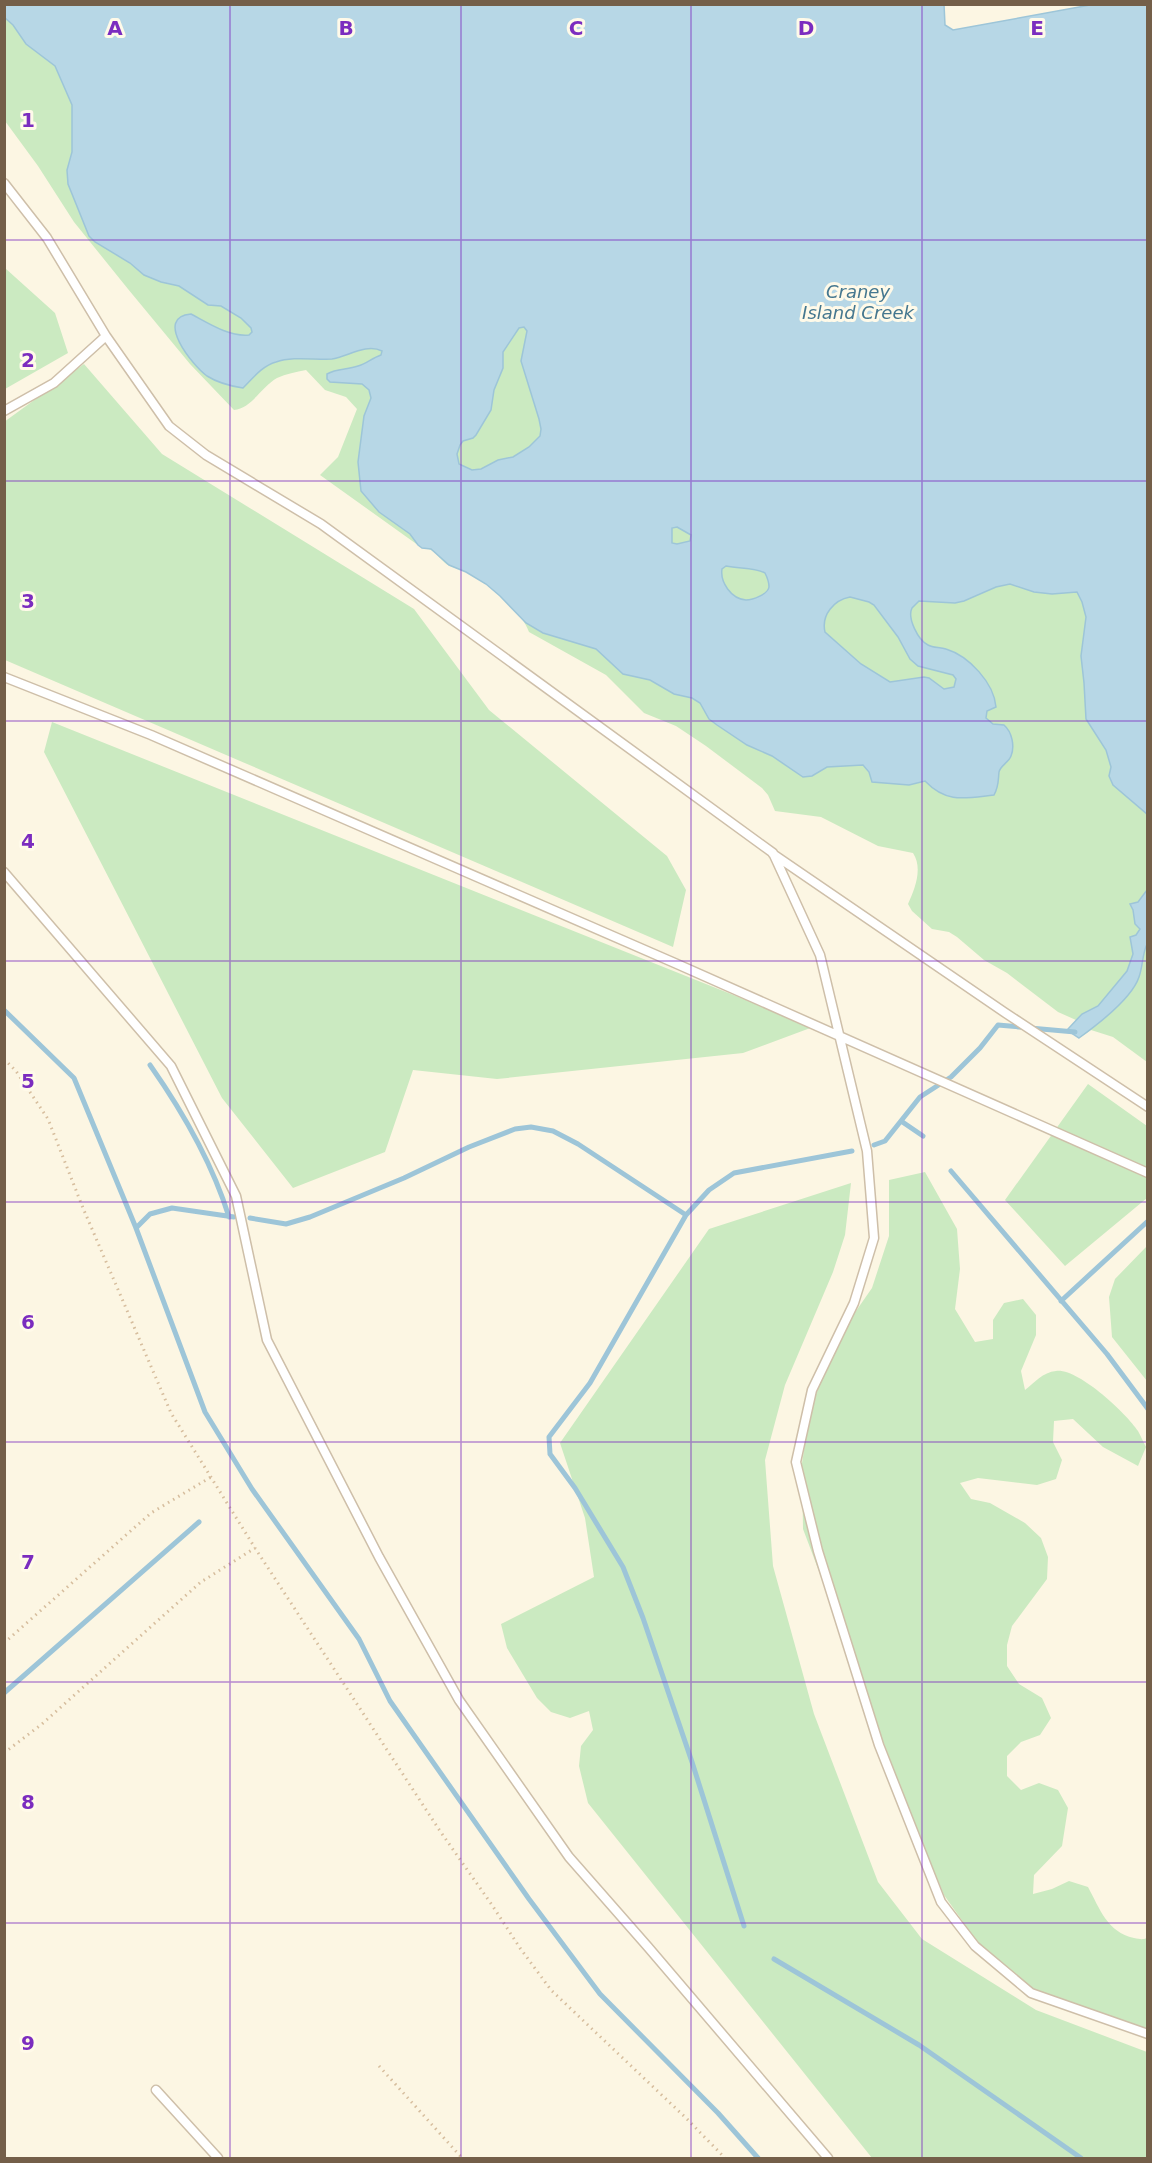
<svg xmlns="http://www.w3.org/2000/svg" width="1152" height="2163" font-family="'DejaVu Sans',sans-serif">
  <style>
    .green { fill: #cbeac1 }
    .water { fill: #b7d7e6; stroke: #9dc5d8; stroke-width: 1.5; fill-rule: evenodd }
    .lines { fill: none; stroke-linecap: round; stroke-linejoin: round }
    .stream { stroke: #9dc5d8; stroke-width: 5 }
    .service-casing { stroke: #cebfa9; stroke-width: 11 }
    .path { stroke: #d6bd9d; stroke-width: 3; stroke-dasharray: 1.5 4.5; stroke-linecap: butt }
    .service { stroke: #fff; stroke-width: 8 }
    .grid { fill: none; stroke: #7b2cbf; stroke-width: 1.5; stroke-opacity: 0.55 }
    .labels { text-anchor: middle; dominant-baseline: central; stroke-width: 6; stroke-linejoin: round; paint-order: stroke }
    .water-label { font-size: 18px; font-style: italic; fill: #45778f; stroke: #fffae9 }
    .grid-label { font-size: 20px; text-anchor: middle; font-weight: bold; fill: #7b2cbf; stroke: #fffae9; stroke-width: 6; stroke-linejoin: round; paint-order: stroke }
  </style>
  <rect width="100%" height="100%" fill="#fcf6e3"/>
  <path class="green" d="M599,4L1147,575V1062L1113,1037L1091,1030L1079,1038L1067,1030L1076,1020L1058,1012L1007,973L984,960L957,937L949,932L932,929L912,911L908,904C915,889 923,868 913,853L878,846L821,817L775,811L768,795L762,788L706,746L676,726L644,713L606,675L529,632C521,609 487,582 466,572C460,569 454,568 448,565C439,559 434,547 422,548L320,475L338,457L357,409L346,397L325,390L306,370C296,372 286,374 277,378C261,387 252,408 234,410L190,364L128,289L74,222L38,166L5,121V5Z
    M5,268L55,313L68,353L5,389Z
    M84,364L162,454L414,609L489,710L667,856L686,890L673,947L5,660L4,422Z
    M52,722L813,1027L743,1053L497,1079L413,1070L385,1152L293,1188L222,1098L44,752Z
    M1088,1084L1147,1126V1198L1065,1266L1005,1200Z
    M925,1172L957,1229L960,1269L955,1309L975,1342L993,1339V1320L1004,1303L1023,1299L1036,1315V1335L1021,1371L1025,1390C1034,1383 1043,1372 1056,1371C1078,1368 1126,1413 1138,1431C1141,1436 1143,1442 1146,1447L1138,1466L1103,1447L1073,1419L1054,1421L1053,1442L1062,1460L1056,1479L1037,1485L978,1478L960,1483L971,1499L990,1503L1025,1523L1041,1538L1048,1557L1047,1579L1012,1626L1007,1645V1666L1019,1684L1042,1698L1051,1718L1040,1735L1021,1742L1007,1756V1776L1021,1790L1039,1783L1058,1790L1068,1808L1062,1846L1034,1875L1033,1894L1052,1889L1069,1881L1088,1887C1100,1909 1107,1932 1134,1938C1140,1939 1142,1940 1147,1938V2030L1031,1989L985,1953L944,1895L917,1831L803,1529L802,1463L811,1407L840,1334L872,1288L889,1236V1180Z
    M851,1183L845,1235L833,1272L785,1385L765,1460L773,1566L814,1714L878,1882L922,1939L1036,2010L1147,2052V2158H872L588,1803L579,1766L581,1746L593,1730L589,1711L570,1718L551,1712L537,1698L507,1648L501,1624L594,1577L585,1518L560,1443L709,1229Z
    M1147,1246V1381L1112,1337L1109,1297L1115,1279Z"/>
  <path class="water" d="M944,4L945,25L953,30L1090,5H1147V814L1113,785L1109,776L1111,767L1106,750L1086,719L1084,683L1081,656L1086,617L1082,602L1077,592L1052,594L1034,592L1010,584L996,587L964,601L955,603L919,601C918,602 913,607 912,608C907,618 918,640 928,645C933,648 940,647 946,649C969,656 994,683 996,707L987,711L986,718L993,724L1004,725C1012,732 1015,746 1011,756C1009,762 1000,766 999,772C998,781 999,786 994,795C966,798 947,804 925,781L909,785L872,782L869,772L863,765L827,767L812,776L803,777L772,756L747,745L717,725L709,719L700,703L692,698L674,694L650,680L623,674L596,649L543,633L526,623L500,596L486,584L466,572L449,565L431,549L422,548L418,545L410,534L379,512L361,491L358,462L364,416L371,398L369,390L362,384L330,382L327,379V374C337,368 347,370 358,366C366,364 372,358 381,355L382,351C366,343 347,357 332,359C314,360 293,356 276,362C262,366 253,378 243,388C230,386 218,383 207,376C193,366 153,317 191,314C208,323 229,337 249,335L252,332L251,328L241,318L221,306L208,305L179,286L161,282L144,275L130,263L95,242L89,236L68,184L67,170L72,152V105L55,66L26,44L13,25L4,17L5,4ZM524,327L527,331L521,361L539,419L541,429L540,436L529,447L513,457L498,460L481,469L472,470L459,464L457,454L460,445L463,441L473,438L476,435L491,410L494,390L503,368V352L519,328ZM677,527L691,535L690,541L677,544L672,543V528ZM726,566C740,569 754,567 765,573C767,577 769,582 769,587C768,594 753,600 746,600C731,599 720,582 722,569ZM850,597L869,602L874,605L898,637L910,659L918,666L953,675L956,679L954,687L944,689L929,678L924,677L890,682L861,664L825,632C821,615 834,600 850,597Z
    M1147,890V944C1142,955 1143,966 1139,977C1132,998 1097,1025 1079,1038L1067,1030L1082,1014L1098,1006L1127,971L1133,954L1130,937L1136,935L1140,929L1135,924L1133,910L1130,904L1138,902Z"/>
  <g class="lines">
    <path class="stream" d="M4,1010L74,1078L136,1228L205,1412L252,1489L359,1639L390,1701L529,1899L600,1994L718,2113L758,2158
      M150,1065C183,1112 212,1162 229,1217
      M901,1121L923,1136
      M874,1145L885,1141L920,1097L951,1077L980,1048L998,1025L1075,1032
      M951,1171L1107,1354L1148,1409
      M250,1218L286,1224L310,1217L404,1178L469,1147L515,1129L531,1127L553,1131L578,1144L686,1215
      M136,1228L150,1214L172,1208L234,1217
      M1061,1301L1148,1221
      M4,1693L199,1522
      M744,1926L692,1762L643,1618L623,1567L575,1488L550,1454L549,1437L590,1383L686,1215L709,1190L734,1173L852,1151
      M774,1959L919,2045L1081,2158"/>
    <defs>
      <path id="service" d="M4,183L47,238L106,336L169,426L206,455L321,524L773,853L820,955L867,1151L874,1238L854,1303L812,1390L796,1462L818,1551L879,1745L941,1902L975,1946L1031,1993L1148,2034
        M4,411L54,383L106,336
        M4,677L151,735L677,964L1148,1173
        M773,854L1004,1012L1148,1107
        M4,872L171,1066L236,1196L267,1340L379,1557L459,1700L569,1857L648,1947L828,2158
        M156,2090L218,2158"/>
    </defs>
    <use href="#service" class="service-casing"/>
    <path class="path" d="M4,1059L16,1071L48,1119L83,1208L171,1413L255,1548L440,1831L492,1905L520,1948L551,1990L686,2118L725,2158
      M4,1643L151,1513L211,1477
      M4,1753L42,1724L201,1582L255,1548
      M379,2066L462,2158"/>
    <use href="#service" class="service"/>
  </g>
  <path class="grid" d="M230,4V2158M461,4V2158M691,4V2158M922,4V2158M4,240H1148M4,481H1148M4,721H1148M4,961H1148M4,1202H1148M4,1442H1148M4,1682H1148M4,1923H1148"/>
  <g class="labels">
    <g class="water-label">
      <text x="858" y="291">Craney<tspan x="858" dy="21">Island Creek</tspan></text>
    </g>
  </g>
  <g class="grid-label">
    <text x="115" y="35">A</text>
    <text x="346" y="35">B</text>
    <text x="576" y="35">C</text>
    <text x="806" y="35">D</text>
    <text x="1037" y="35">E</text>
    <text x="28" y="127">1</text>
    <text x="28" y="367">2</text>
    <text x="28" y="608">3</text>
    <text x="28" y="848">4</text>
    <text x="28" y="1088">5</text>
    <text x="28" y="1329">6</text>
    <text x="28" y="1569">7</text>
    <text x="28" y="1809">8</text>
    <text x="28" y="2050">9</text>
  </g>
  <rect width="1152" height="2163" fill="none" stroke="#745f49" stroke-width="12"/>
</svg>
